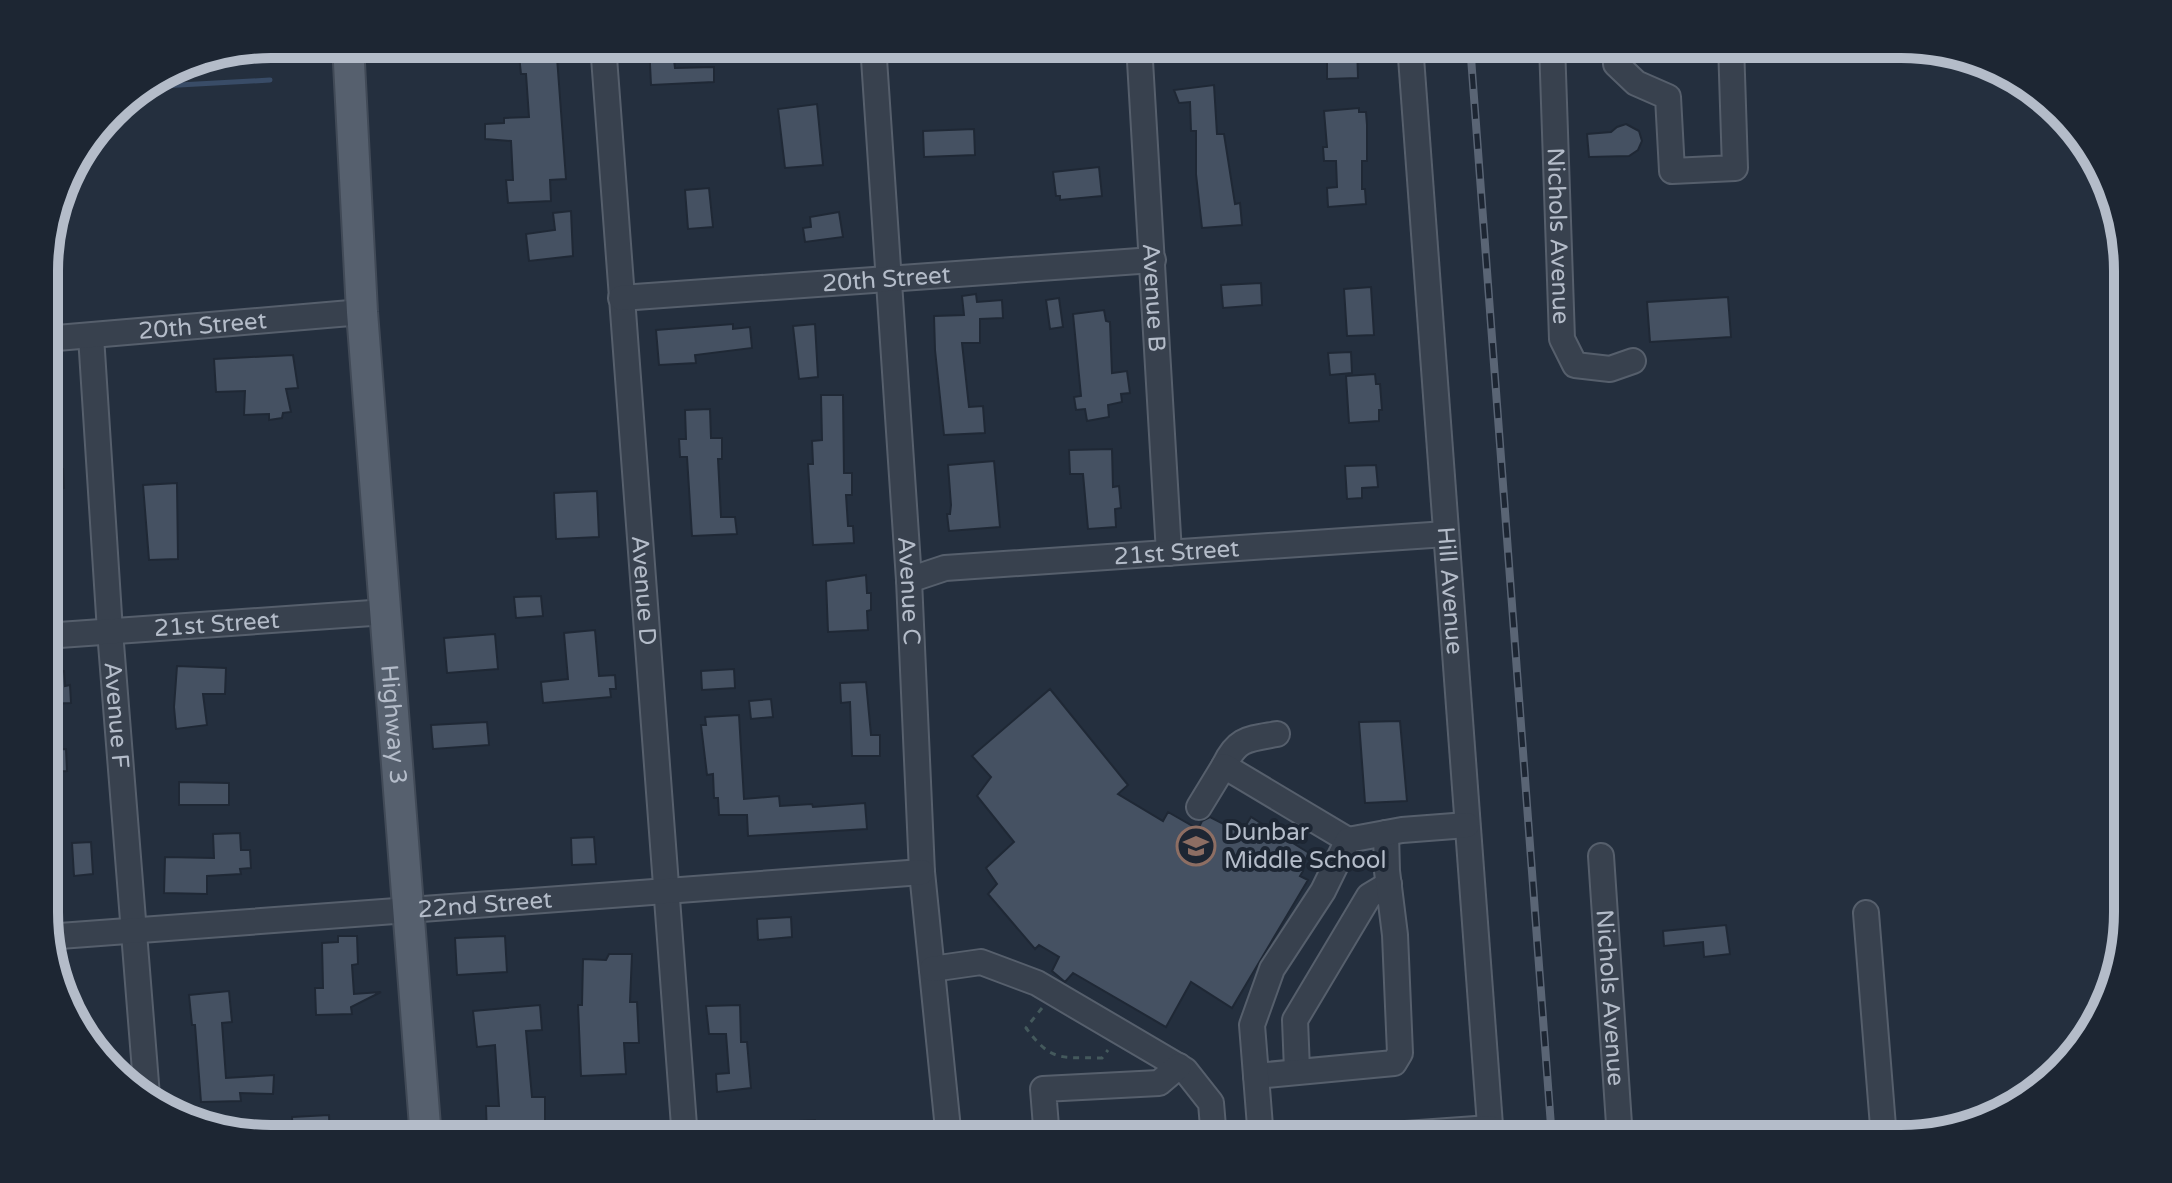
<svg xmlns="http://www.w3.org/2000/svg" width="2172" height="1183" font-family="'Varela Round',sans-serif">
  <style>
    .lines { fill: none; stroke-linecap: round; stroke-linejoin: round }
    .stream { stroke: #394c67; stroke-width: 5 }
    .building { fill: #455162; stroke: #1f2835; stroke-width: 2 }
    .minor-casing { stroke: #565f6c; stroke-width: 28 }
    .major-casing { stroke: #414a57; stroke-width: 34 }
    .path { stroke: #44595c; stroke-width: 3; stroke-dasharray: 6 6; stroke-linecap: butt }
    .minor { stroke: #38414e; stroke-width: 24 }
    .major { stroke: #56606e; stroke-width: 30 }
    .rail-casing { stroke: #5a6575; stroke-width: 8 }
    .rail { stroke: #1d2633; stroke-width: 5; stroke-dasharray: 15; stroke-linecap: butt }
    .labels { text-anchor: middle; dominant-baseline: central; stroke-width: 8; stroke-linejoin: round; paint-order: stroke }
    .street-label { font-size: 24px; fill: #b4bcc9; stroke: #1d2633 }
    .poi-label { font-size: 24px; fill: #b4bcc9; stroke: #1d2633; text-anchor: start }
    .rim { fill: none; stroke: #b4bcc9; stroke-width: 10 }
  </style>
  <rect width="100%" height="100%" fill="#242f3e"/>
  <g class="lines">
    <path class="stream" d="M143,87L270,80"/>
  </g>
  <path class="building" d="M556,44L566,179L550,180L551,201L508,203L506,180H513L511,141L485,139V124L504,123V118L529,117L526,74H521L518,46Z
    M649,44H672L675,68L714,67V82L651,85Z
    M1181,44H1221L1223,57L1183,61Z
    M1334,44H1357L1358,78L1327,79V59H1335Z
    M1214,85L1217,134H1224L1235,204L1240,203L1242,225L1202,228L1196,174V131H1191L1190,102L1179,103L1174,90Z
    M817,104L823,165L785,168L778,109Z
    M1359,108V112H1366L1367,125V161H1362V189H1365L1366,204L1328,207L1327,188L1337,187L1336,161H1324L1323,147H1327L1324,111Z
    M1626,124L1639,131L1642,141L1638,150L1629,156L1589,157L1587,134L1611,132L1617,127Z
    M974,129L975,155L924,157L923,131Z
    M1099,167L1102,196L1060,200V196H1056L1053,172Z
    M709,188L713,227L688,229L685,190Z
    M571,211L573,256L529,261L526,234L555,230L553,213Z
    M839,212L843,237L805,242L803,228L811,227L810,217Z
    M1261,283L1262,305L1223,308L1221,285Z
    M1371,287L1374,335L1347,336L1344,289Z
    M976,294L977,302L1002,300L1003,318L980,319V343H962L969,407L983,406L985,433L944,435L935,350L934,316L964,315L962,296Z
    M1728,297L1731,337L1650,342L1647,302Z
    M1059,298L1063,327L1050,329L1046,300Z
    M1104,310L1106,321L1110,322L1112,373L1127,371L1130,393L1121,394L1122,402L1108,405L1109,417L1087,421L1085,409L1076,410L1074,397L1081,396L1073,314Z
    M733,324V329L750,327L752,348L695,355L696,363L659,365L656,330Z
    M815,324L818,377L799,379L793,326Z
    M1351,352L1352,373L1330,375L1328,353Z
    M293,355L298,388L286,389L291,412L283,413L282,418L269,420V414L244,415L245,391L216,392L214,359Z
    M1375,374L1376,384H1380L1382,410H1379V421L1349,423L1346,376Z
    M821,395H843L844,473H852V495H846L848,526H853L854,543L813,545L808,464H813L812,441L822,440Z
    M710,409L711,438H722V459H718L721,517H735L737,534L692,536L687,457H680L679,439H686L685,410Z
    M1112,449L1113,487L1119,486L1121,508L1115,509L1116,527L1088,529L1083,474H1070L1069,450Z
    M994,461L1000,527L949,531L947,514H950L951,505L948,465Z
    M1376,465L1378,487L1362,488V498L1347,499L1345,466Z
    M63,469L64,488L45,489V470Z
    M177,483L178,559L149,560L143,485Z
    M597,491L599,537L556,539L554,493Z
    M866,575L867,593H871V610L867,611L868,630L828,632L826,581Z
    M541,596L543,616L516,618L514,597Z
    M595,630L599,676L615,675L616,689H610L611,697L543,703L541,682L568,679L564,633Z
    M495,634L498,669L447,673L444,638Z
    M177,666L226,668L225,694H203L207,725L176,729L174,707Z
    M734,669L735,688L702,690L701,671Z
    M64,671L65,686L70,685L71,703L46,704L45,672Z
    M866,682L871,735H880V756H852L850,702L841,703L840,683Z
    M1050,689L1128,785L1118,794L1163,821L1168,812L1198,829L1202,821L1210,817L1241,833L1251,817L1309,853L1300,869L1303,871L1300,876L1308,880L1232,1008L1191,982L1166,1027L1073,973L1065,982L1052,971L1059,957L1039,945L1035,949L988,894L997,884L986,868L1014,842L977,796L991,777L972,756Z
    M771,699L773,717L751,719L749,701Z
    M739,715L744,799L779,796L780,806L812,804L813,807L865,803L867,829L748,836L747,815H719L718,798H714L713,774L707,775L701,725H706L705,717Z
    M1400,721L1407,801L1365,803L1359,722Z
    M487,722L489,745L433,749L431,725Z
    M66,749L67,771L46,772V750Z
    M179,782L229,783V805H179Z
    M240,833L241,850H250L251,868L240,869L241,874L207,876V894L164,893L165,857L214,858L213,834Z
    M594,837L596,864L572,865L571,838Z
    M91,842L93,874L74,876L72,843Z
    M791,917L792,937L758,940L757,919Z
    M1726,925L1730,954L1704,957L1703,942L1664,946L1663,931Z
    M338,936H357L358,964L352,965L354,994L381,992L351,1007L352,1014L316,1015L315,988H323L322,943L338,942Z
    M505,936L507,972L457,975L455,938Z
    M609,954H632L630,1002H637L639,1043H624L626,1074L581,1076L578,1005H582L583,959L606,960Z
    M229,991L232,1022L222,1023L226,1078L274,1075L273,1094L240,1093L241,1101L201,1102L195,1025H192L189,995Z
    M540,1005L542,1030L526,1031L532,1097H545V1124H509L510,1137H487L486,1106H499L495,1045L477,1047L473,1011Z
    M740,1005L741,1042H747L751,1088L717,1092L716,1074L729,1073L726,1034H709L706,1006Z
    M329,1115L330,1139H293L292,1117Z
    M815,1120L817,1139H765V1123Z
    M580,1123V1125L636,1124L637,1139H562L561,1124Z"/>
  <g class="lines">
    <defs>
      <g id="minor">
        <path id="s1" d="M603,44L685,1139"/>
        <path id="s2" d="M873,44L909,580L922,872L949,1139"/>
        <path id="s3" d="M1139,44L1169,553"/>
        <path id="s4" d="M1410,44L1491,1139"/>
        <path id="s5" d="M1552,44L1562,339L1575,365L1610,369L1633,361"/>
        <path d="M1615,44L1616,64L1636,83L1668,97L1672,171L1735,168L1731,44"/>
        <path id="s6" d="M621,298L1153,260"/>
        <path id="s7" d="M91,336L110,631L147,1096"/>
        <path id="s8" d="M45,339L362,312"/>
        <path id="s9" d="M909,580L945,568L1446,534"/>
        <path id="s10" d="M45,636L386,612"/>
        <path d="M1224,766C1237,738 1248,739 1277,734"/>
        <path d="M1199,807L1224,766L1348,840"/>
        <path id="s11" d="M1601,856L1620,1139"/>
        <path d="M1866,913L1884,1139"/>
        <path id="s12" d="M46,937L922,872"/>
        <path d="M932,969L981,962L1037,983L1185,1070L1211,1103L1214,1139"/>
        <path d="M1297,1070L1295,1020L1369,896L1389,884"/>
        <path d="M1256,1076L1394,1063L1400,1053L1395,935L1387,871L1386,833"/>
        <path d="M1047,1139L1043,1089L1159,1083L1179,1066"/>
        <path d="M1261,1139L1252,1025L1272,969L1323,891L1348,840L1402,830L1467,825"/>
        <path d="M1335,1139L1490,1128"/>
      </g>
      <g id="major">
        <path id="s13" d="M348,44L362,312L426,1139"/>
      </g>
    </defs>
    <use href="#minor" class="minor-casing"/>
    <use href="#major" class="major-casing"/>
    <path class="path" d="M49,238L61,296L58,317
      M1042,1008L1026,1028C1052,1063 1062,1057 1102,1058L1108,1050"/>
    <use href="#minor" class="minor"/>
    <use href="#major" class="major"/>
    <defs>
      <path id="rail" d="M1470,44L1552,1139"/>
    </defs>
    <use href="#rail" class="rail-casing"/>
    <use href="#rail" class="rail"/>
  </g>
  <defs>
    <symbol id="school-ring" viewBox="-11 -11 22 22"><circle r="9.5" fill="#1d2633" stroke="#8d6e63" stroke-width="1.5"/><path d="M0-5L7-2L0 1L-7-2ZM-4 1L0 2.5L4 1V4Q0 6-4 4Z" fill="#8d6e63"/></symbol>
  </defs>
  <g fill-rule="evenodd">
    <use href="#school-ring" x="1174" y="824" width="44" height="44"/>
  </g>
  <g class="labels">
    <g class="street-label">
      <text stroke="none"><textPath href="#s5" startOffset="192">Nichols Avenue</textPath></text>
      <text stroke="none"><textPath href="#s6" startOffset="266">20th Street</textPath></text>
      <text stroke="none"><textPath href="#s3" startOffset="254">Avenue B</textPath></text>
      <text stroke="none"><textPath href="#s8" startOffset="158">20th Street</textPath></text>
      <text stroke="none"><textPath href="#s9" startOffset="270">21st Street</textPath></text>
      <text stroke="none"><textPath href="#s1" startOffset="548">Avenue D</textPath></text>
      <text stroke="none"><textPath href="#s4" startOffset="548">Hill Avenue</textPath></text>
      <text stroke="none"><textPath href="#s2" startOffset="548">Avenue C</textPath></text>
      <text stroke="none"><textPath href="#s10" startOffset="172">21st Street</textPath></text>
      <text stroke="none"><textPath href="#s7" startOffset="380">Avenue F</textPath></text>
      <text stroke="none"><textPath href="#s13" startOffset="682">Highway 3</textPath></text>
      <text stroke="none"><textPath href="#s12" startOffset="440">22nd Street</textPath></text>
      <text stroke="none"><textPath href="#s11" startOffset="142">Nichols Avenue</textPath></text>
    </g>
    <g class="poi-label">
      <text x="1224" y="832">Dunbar<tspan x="1224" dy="28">Middle School</tspan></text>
    </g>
  </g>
  <path d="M0 0H2172V1183H0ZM271 58H1901A213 213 0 0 1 2114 271V912A213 213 0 0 1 1901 1125H271A213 213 0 0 1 58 912V271A213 213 0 0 1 271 58Z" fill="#1d2633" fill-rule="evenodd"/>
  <path class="rim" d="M271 58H1901A213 213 0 0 1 2114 271V912A213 213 0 0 1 1901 1125H271A213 213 0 0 1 58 912V271A213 213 0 0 1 271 58Z"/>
</svg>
